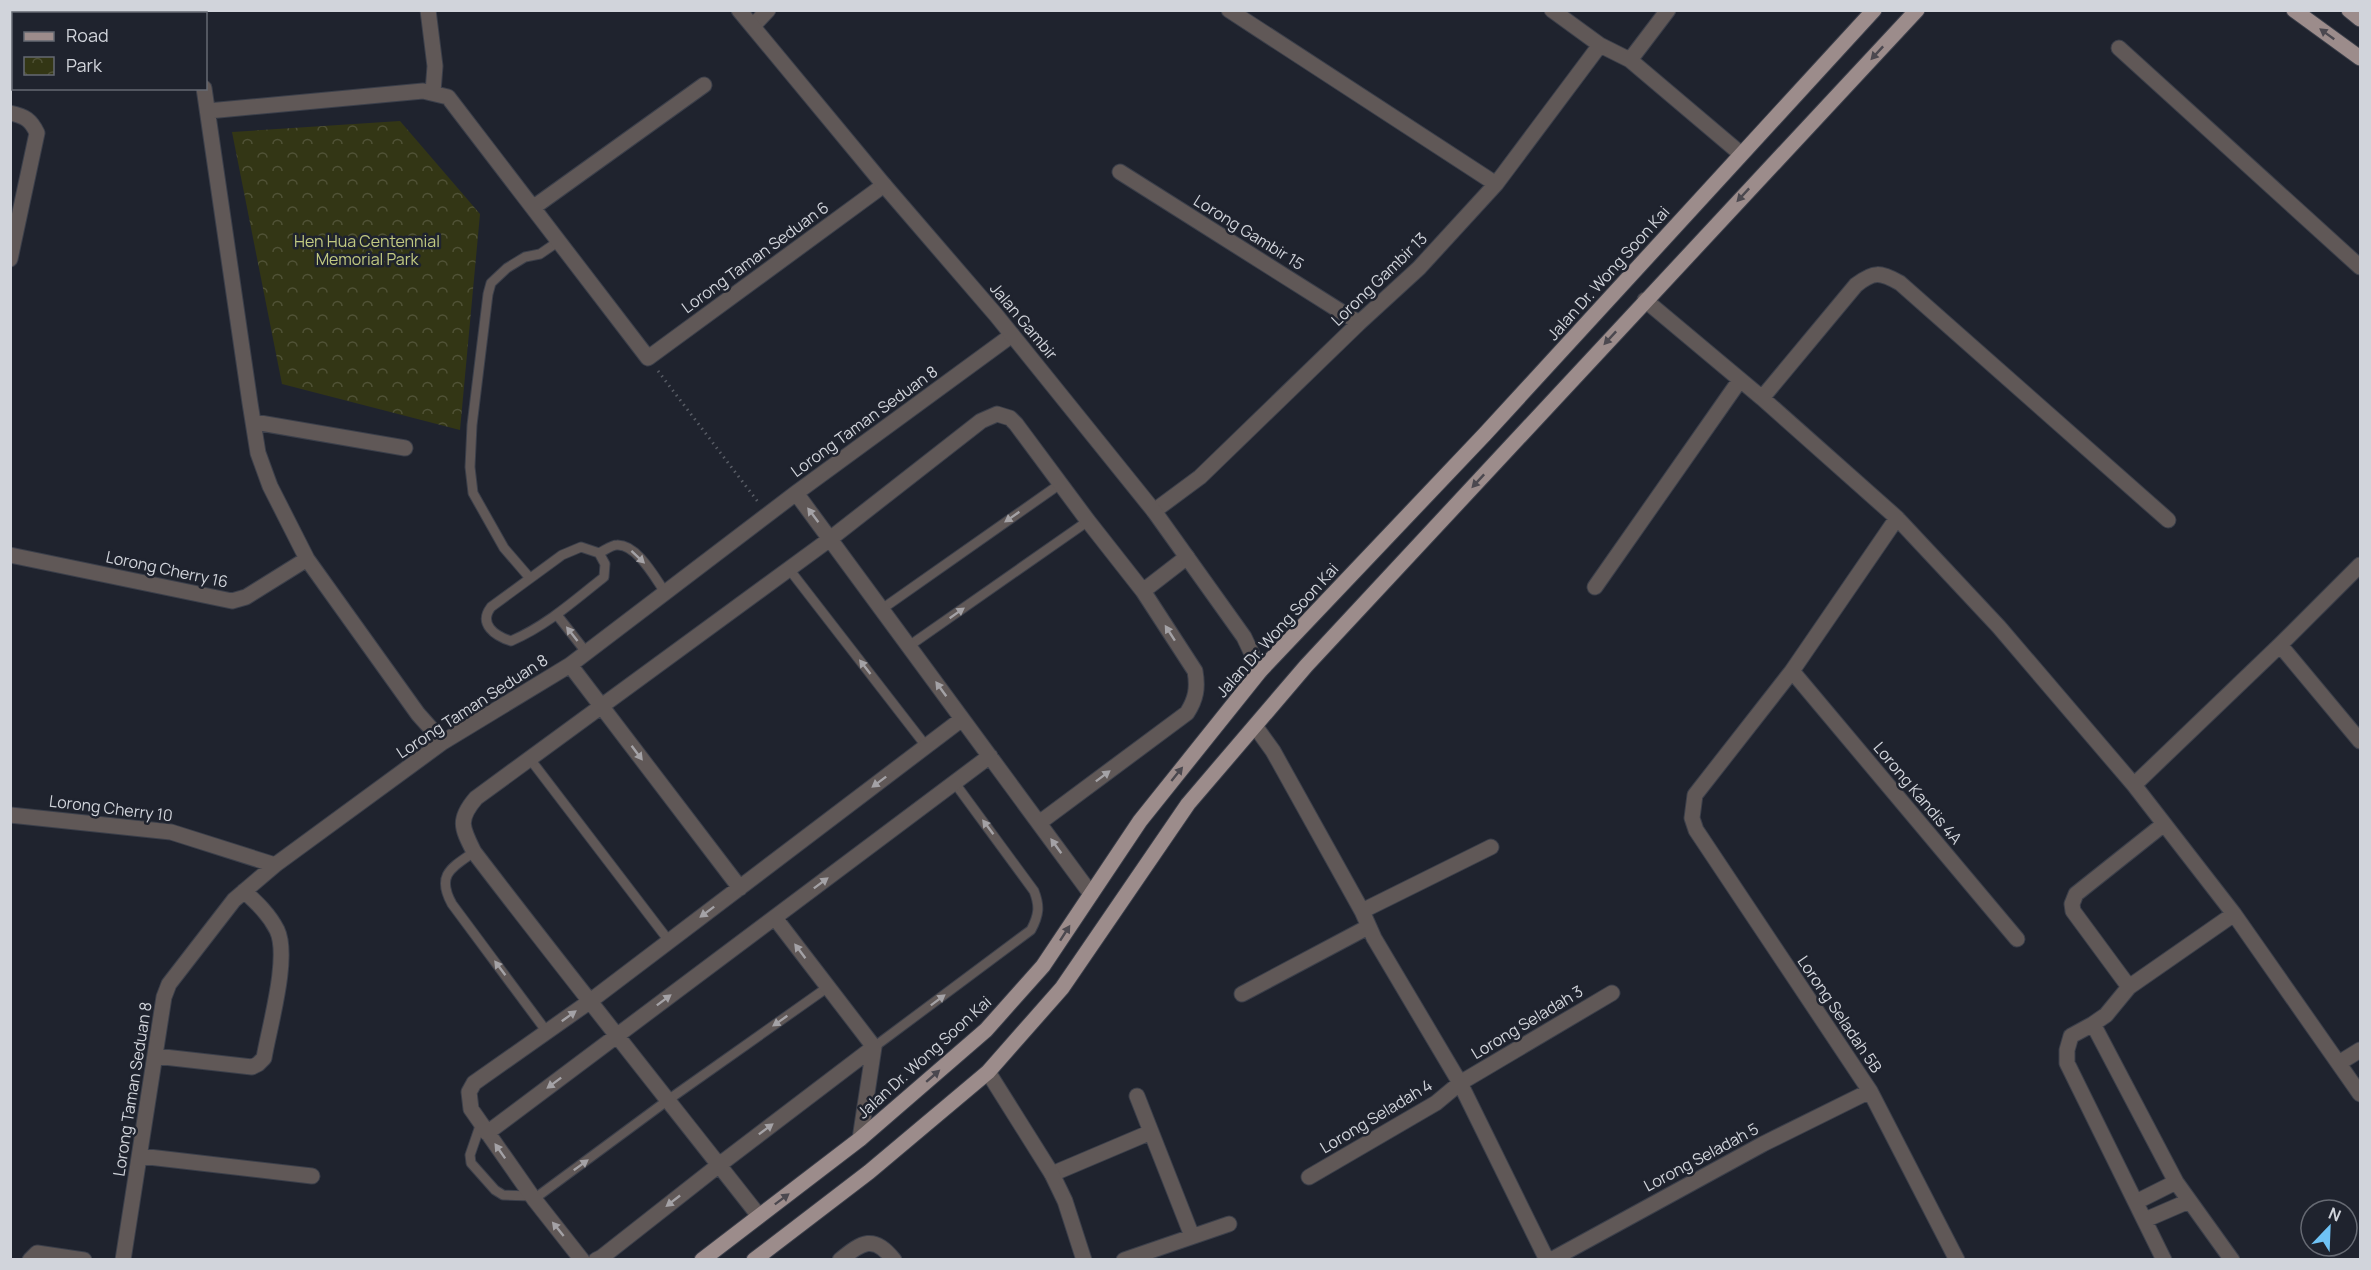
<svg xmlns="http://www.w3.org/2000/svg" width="2371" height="1270" font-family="Manrope,sans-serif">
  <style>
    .park { fill: url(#park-crowns) }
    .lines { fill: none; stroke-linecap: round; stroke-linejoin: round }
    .service-casing { stroke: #3b3f4a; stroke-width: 11 }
    .minor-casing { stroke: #3b3f4a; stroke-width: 17 }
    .tertiary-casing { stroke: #3b3f4a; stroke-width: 17 }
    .primary-casing { stroke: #3b3f4a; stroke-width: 17 }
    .path { stroke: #585c65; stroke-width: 3; stroke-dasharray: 1.5 4.5; stroke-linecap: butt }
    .service { stroke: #605857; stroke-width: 9 }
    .minor { stroke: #605857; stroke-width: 15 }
    .tertiary { stroke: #605857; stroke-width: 15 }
    .primary { stroke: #9c8c8b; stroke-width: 15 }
    .oneway { fill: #4b484f }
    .oneway2 { fill: #a4a2a6 }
    .labels { text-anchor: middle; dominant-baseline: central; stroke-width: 5; stroke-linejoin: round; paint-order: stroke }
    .street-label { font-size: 16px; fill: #d1d4db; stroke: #1f232e }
    .park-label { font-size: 16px; fill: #c1c981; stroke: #1f232e }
  </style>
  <defs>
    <pattern id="park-crowns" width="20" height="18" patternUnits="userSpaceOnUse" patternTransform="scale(1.5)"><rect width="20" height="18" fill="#333615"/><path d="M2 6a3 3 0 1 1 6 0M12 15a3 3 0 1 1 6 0" fill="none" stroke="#505236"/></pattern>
  </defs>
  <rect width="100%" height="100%" fill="#1f232e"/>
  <path class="park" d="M400,121L480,214L460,430L282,384L232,132Z"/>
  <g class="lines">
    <defs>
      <path id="service" d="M581,547L599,553L605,564L604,577C574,601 546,626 511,641C495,636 478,624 491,607L562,555Z
        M599,553C604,551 611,545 617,545C637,544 655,578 665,592
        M789,569L926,746
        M529,577L504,548L473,493L470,467L472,425L488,294L491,283L507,268L525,257L540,254L559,241
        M882,609L1060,484
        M557,615L586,652
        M909,646L1088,521
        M530,759L669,941
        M474,852C451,868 436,875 452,904L547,1032
        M874,1047L1031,930C1039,915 1040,906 1034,891L954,782
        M481,1123L470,1155L471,1163L495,1190L503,1195L531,1196
        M534,1199L668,1100L828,987"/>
      <path id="minor" d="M191,10V14
        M428,10L435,66L433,92
        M1229,10L1496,184
        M1552,10L1600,45L1630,60L1741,154
        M753,26L768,10
        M2119,48L2360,267
        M1630,60L1668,10
        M204,88L250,403L258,453L270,486L307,559L418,714L443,742
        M208,111L423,91L448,97L648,358L884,185
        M10,113C25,116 31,120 37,133L10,259
        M1120,172L1359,323
        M534,207L704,85
        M1645,300L1762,398L1897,518L1999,627L2134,785L2234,914L2360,1094
        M1762,398L1856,285C1874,271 1880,272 1900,283L2168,520
        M254,422L405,448
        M796,493L1091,894
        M1154,511L1200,477L1359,323L1419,268L1496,184L1600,45
        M1897,518L1792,671L1695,795L1692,818L1696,830L1870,1091L1957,1260
        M10,555L232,601L246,597L307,559
        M1595,587L1740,380
        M1143,591L1187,557
        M2280,645L2360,741
        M570,665L740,888
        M1792,671L2017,939
        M1255,726L1273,751L1362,911L1374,938L1460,1083L1547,1260
        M2134,785L2280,645L2360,565
        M10,815L171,832L275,865
        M1362,911L1491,847
        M775,918L874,1047L860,1139
        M2129,987L2073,911L2072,904L2076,894L2164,824
        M1242,994L1368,927
        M2093,1024L2176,1182L2232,1260
        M155,1056L252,1067L258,1064L264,1058C269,1028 290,957 277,930C269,914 257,903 244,891
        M2339,1063L2360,1050
        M1137,1096L1192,1236
        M487,1133L990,756
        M140,1156L312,1176
        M1052,1174L1151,1132
        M1309,1177L1436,1103L1460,1083L1612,993
        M2136,1202L2176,1182
        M759,1216C664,1095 568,975 474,852C462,828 457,820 476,798L830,539L981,421L997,414L1010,418L1016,424L1088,521L1143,591L1195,671C1198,688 1196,699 1187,713L1039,823
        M2145,1220L2189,1201
        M30,1260L37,1253L84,1260
        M123,1260L164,997L169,984L234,900L275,865L443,742L570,665L796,493L1012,335
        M582,1260L534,1199L471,1109L469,1092L474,1083L589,1002L962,719
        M596,1260L602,1257L719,1165L874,1047
        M840,1260C862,1242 874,1234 894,1260
        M1124,1260L1229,1224
        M1551,1260L1763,1144L1870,1091
        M2164,1260L2067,1063V1050L2071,1036L2093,1024L2106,1015L2129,987L2234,914"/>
      <path id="tertiary" d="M739,10L884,185L996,315L1154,511L1244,637L1260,671
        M988,1072L1052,1174L1065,1201L1084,1260"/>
      <path id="primary" d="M2294,10L2360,58
        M2349,10L2360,19
        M702,1260L860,1139L986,1030L1043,966L1140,821L1260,671L1485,434L1874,10
        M754,1260L869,1172L988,1072L1062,988L1188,804L1306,666L1917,10"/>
    </defs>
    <use href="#service" class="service-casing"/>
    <use href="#minor" class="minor-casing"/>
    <use href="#tertiary" class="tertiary-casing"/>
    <use href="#primary" class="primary-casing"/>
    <path class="path" d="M658,371L758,502"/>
    <use href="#service" class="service"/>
    <use href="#minor" class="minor"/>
    <use href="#tertiary" class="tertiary"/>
    <use href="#primary" class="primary"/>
  </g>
  <defs><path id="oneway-solid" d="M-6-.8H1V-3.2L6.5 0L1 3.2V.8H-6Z" transform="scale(1.5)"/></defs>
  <g class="oneway">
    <use href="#oneway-solid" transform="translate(2327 34) rotate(-144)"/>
    <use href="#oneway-solid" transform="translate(1877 53) rotate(133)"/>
    <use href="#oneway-solid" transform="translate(1743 195) rotate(133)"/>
    <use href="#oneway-solid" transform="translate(1610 338) rotate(133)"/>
    <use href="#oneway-solid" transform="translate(1478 481) rotate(133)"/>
    <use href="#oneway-solid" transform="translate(1177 774) rotate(-51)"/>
    <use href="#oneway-solid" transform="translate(1065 933) rotate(-57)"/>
    <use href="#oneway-solid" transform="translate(933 1076) rotate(-41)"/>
    <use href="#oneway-solid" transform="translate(782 1199) rotate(-37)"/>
  </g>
  <g class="oneway2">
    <use href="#oneway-solid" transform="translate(813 515) rotate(-127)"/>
    <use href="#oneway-solid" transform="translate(1012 517) rotate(145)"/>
    <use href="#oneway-solid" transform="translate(638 557) rotate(43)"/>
    <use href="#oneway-solid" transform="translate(957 613) rotate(-35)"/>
    <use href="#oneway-solid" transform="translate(1170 633) rotate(-123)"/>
    <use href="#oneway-solid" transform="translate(572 634) rotate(-128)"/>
    <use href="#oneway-solid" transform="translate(865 667) rotate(-128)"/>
    <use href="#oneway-solid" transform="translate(941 689) rotate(-126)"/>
    <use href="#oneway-solid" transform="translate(637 753) rotate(53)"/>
    <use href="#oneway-solid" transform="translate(1103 776) rotate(-37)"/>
    <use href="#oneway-solid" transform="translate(879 782) rotate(143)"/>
    <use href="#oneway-solid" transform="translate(988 827) rotate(-127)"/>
    <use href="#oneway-solid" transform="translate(1056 846) rotate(-126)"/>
    <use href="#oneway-solid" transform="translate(821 883) rotate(-37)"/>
    <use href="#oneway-solid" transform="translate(707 912) rotate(143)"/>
    <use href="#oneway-solid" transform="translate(800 951) rotate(-127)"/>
    <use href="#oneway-solid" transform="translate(500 968) rotate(-127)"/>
    <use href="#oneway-solid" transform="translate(664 1000) rotate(-37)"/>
    <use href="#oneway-solid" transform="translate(938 1000) rotate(-37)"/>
    <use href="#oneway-solid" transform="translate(569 1016) rotate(-36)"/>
    <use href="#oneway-solid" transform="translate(780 1021) rotate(145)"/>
    <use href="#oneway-solid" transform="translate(554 1083) rotate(143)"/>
    <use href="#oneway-solid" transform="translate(766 1129) rotate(-37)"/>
    <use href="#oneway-solid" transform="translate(500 1151) rotate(-125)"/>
    <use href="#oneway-solid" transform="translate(581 1165) rotate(-36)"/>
    <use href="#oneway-solid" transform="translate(673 1201) rotate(142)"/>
    <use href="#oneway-solid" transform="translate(558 1229) rotate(-129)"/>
  </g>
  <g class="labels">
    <g class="street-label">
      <text transform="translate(1249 232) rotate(32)">Lorong Gambir 15</text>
      <text transform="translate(755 257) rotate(-36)">Lorong Taman Seduan 6</text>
      <text transform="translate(1608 273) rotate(-48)">Jalan Dr. Wong Soon Kai</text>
      <text transform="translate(1379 279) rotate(-44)">Lorong Gambir 13</text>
      <text transform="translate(1024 321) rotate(50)">Jalan Gambir</text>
      <text transform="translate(864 421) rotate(-36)">Lorong Taman Seduan 8</text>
      <text transform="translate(167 569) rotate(12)">Lorong Cherry 16</text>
      <text transform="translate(1277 630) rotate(-48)">Jalan Dr. Wong Soon Kai</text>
      <text transform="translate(472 706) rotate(-33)">Lorong Taman Seduan 8</text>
      <text transform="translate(1918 793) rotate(50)">Lorong Kandis 4A</text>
      <text transform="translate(111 808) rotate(7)">Lorong Cherry 10</text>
      <text transform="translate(1840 1014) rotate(56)">Lorong Seladah 5B</text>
      <text transform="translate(1527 1022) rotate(-31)">Lorong Seladah 3</text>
      <text transform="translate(924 1057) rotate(-42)">Jalan Dr. Wong Soon Kai</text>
      <text transform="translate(132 1089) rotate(-81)">Lorong Taman Seduan 8</text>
      <text transform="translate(1376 1116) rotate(-31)">Lorong Seladah 4</text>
      <text transform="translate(1701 1157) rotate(-28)">Lorong Seladah 5</text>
    </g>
    <g class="park-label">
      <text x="367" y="241">Hen Hua Centennial<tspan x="367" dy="18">Memorial Park</tspan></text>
    </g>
  </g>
  <rect width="2371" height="1270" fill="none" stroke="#d1d4db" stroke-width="24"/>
  <rect x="12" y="12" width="195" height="78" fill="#1f232e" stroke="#666a73" stroke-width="1.5"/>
  <rect x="24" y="32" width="30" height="9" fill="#9c8c8b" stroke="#666a73" stroke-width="1.5"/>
  <text x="66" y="42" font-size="18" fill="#d1d4db">Road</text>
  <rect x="24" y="57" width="30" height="18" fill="url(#park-crowns)" stroke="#666a73" stroke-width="1.5"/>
  <text x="66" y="72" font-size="18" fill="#d1d4db">Park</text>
  <g transform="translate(2329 1228) rotate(23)"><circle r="28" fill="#1f232e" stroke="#666a73" stroke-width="1.5"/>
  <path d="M0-4.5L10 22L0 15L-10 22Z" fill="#6fc2f4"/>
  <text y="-9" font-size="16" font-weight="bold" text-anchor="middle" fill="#d1d4db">N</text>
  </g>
</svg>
